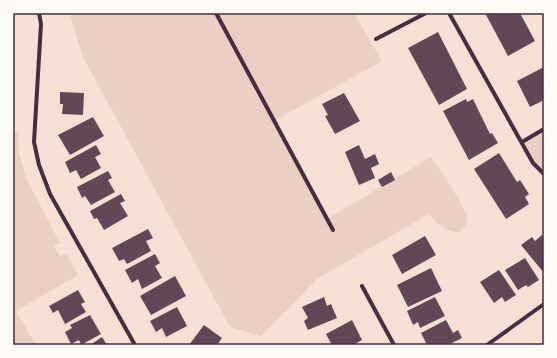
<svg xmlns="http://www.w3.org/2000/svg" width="557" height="358" font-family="'Roboto Condensed',sans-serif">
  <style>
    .green { fill: #ebcfc5 }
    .building { fill: #644757 }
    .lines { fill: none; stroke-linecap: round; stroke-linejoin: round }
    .minor { stroke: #4a2c40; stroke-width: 4 }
    .neatline { fill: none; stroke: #4a2c40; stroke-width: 1.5 }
  </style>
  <rect width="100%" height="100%" fill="#f7e1d7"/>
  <path class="green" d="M77,13H354L382,61L274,121L327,219L431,157C439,169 467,208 467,219C467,225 463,229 460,232C446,233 437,224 429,214L317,279L261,336L230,327L83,57L70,16Z
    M544,129V174L541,171L522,142Z
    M13,132H18L19,151L26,178L60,243L54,246L60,256L66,253L78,275L16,311L36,345H13Z"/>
  <path class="building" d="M485,13H520L535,41L508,56Z
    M438,32L467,89L439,105L408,48Z
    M544,67V100L530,107L517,81Z
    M60,92L84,93L83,115L62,114L63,104H60Z
    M344,93L360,121L335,134L325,116L328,115L322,104Z
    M466,99L467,102L473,99L490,134L492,133L498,143L469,160L443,111Z
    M93,117L104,136L70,155L58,135Z
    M96,145L101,154L95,157L101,168L81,179L76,170L70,173L65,162Z
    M359,145L365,159L375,154L379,164L371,168L375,178L359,185L345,152Z
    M499,153L517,182L520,180L529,194L525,197L529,204L506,219L474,169Z
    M108,171L112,178L108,180L115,192L91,205L85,196L82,198L77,187Z
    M391,172L395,180L382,187L378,180Z
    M121,194L125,201L120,203L128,216L104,230L97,218L94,219L90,211Z
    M148,229L153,238L146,241L151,251L127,264L124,259L119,261L112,248Z
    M542,235L544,237V273L521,245L532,237L535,241Z
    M425,236L436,255L402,274L392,255Z
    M155,254L160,263L155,266L162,278L142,289L138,279L132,283L125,270Z
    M525,258L539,280L528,287L526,285L518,290L505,270Z
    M431,268L442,291L408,307L397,285Z
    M499,270L516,295L505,302L502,297L494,303L480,282Z
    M175,276L186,296L151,315L140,296Z
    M78,290L85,302L81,304L86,312L65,324L58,310L53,313L49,306Z
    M324,297L327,306L331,304L337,318L308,330L304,321L308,318L302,307Z
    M435,297L445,316L420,328L418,322L413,325L407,311Z
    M177,307L187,326L166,337L162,328L156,332L150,321Z
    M90,315L101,334L81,345L79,340L71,344L65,332L72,328L70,325Z
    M352,320L362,340L353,345H332L326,334Z
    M446,320L453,333L458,330L462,338L448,345H427L421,333Z
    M204,325L222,338L217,345H189Z
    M102,337L107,345H90Z"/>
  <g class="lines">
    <path class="minor" d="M39,13L41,24L34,142L39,165L50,194L135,345
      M216,13L333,230
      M449,13L533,163L544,174
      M376,39L426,13
      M522,142L544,129
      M362,286L394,345
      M487,345L544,304"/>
  </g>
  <rect width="557" height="358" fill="none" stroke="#fffaf5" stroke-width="28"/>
  <rect x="14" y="14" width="529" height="330" class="neatline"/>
</svg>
